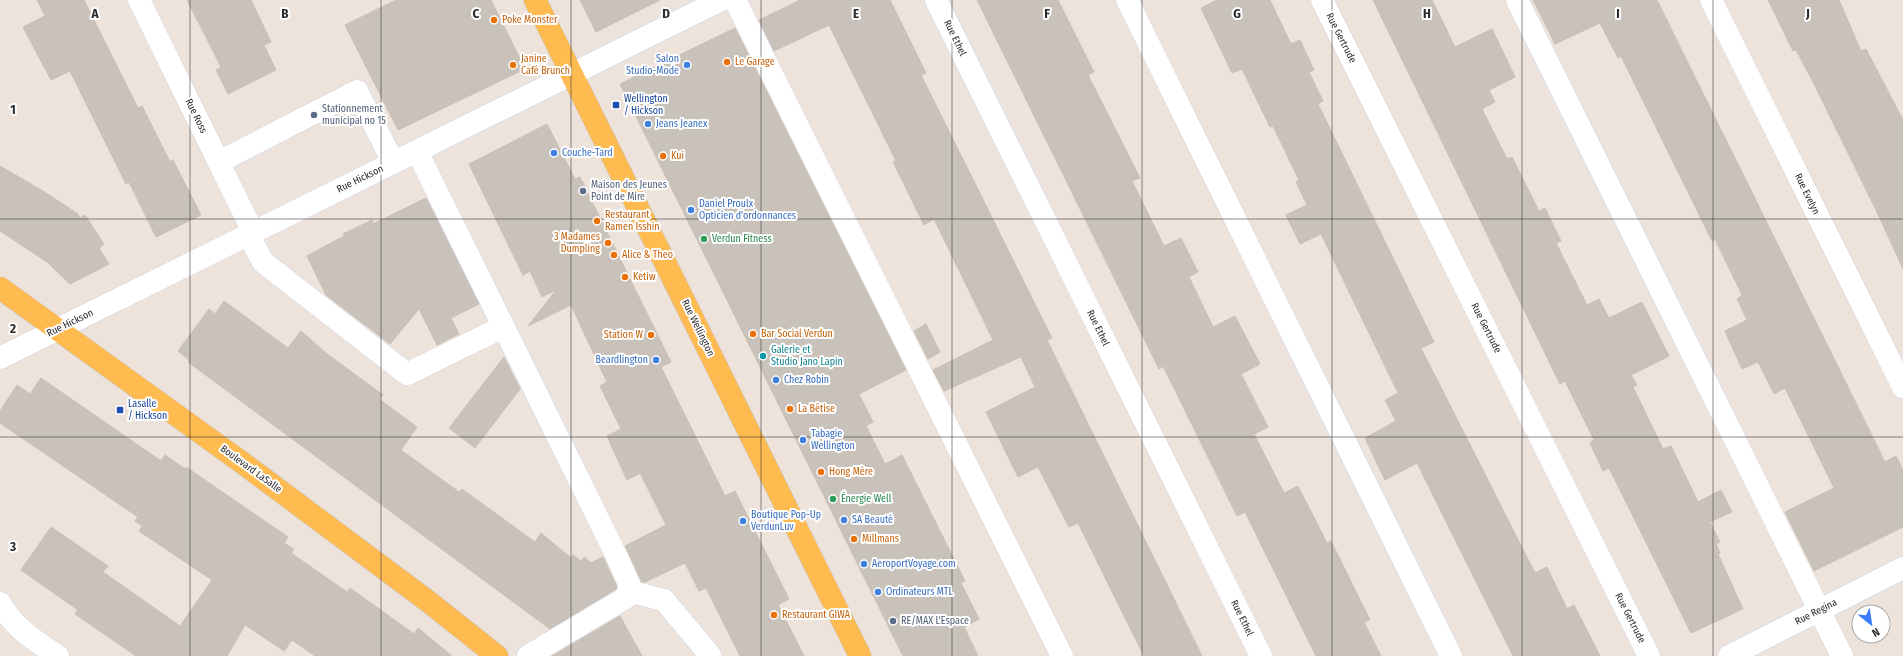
<svg xmlns="http://www.w3.org/2000/svg" width="1903" height="656" font-family="'Fira Sans Condensed',sans-serif">
  <style>
    .building { fill: #c9c2ba; stroke: #cabfb5 }
    .lines { fill: none; stroke-linecap: round; stroke-linejoin: round }
    .minor-casing { stroke: #d0d7e5; stroke-width: 23 }
    .major-casing { stroke: #c4c4c4; stroke-width: 23 }
    .minor { stroke: #fff; stroke-width: 22 }
    .major { stroke: #ffbb50; stroke-width: 22 }
    .grid { fill: none; stroke: #2b2b2b; stroke-width: 1; stroke-opacity: 0.55 }
    .food-dot { fill: #e8710a; stroke: #fff; stroke-width: 1.5 }
    .shop-dot { fill: #3f7fe0; stroke: #fff; stroke-width: 1.5 }
    .transit-dot { fill: #1a4fb4; stroke: #fff; stroke-width: 1.5 }
    .service-dot { fill: #5c6f8a; stroke: #fff; stroke-width: 1.5 }
    .leisure-dot { fill: #2e9e5b; stroke: #fff; stroke-width: 1.5 }
    .culture-dot { fill: #0f9aa8; stroke: #fff; stroke-width: 1.5 }
    .labels { text-anchor: middle; dominant-baseline: central; stroke-width: 4; stroke-linejoin: round; paint-order: stroke }
    .food-label { font-size: 10px; fill: #c56008; stroke: #fff; text-anchor: start }
    .street-label { font-size: 10px; fill: #2b2b2b; stroke: #fff }
    .shop-label { font-size: 10px; fill: #366cbe; stroke: #fff; text-anchor: start }
    .transit-label { font-size: 10px; fill: #164399; stroke: #fff; text-anchor: start }
    .service-label { font-size: 10px; fill: #4e5e75; stroke: #fff; text-anchor: start }
    .leisure-label { font-size: 10px; fill: #27864d; stroke: #fff; text-anchor: start }
    .culture-label { font-size: 10px; fill: #0d838f; stroke: #fff; text-anchor: start }
    .grid-label { font-size: 13px; text-anchor: middle; font-weight: bold; fill: #2b2b2b; stroke: #fff; stroke-width: 4; stroke-linejoin: round; paint-order: stroke }
  </style>
  <rect width="100%" height="100%" fill="#eee3db"/>
  <path class="building" d="M37,0H84L138,108L142,106L170,162L173,160L201,215L156,237L129,182L126,184L70,71L51,80L23,27L45,16Z
    M187,0H251L271,42L264,45L276,70L228,94L216,70L221,67Z
    M396,0H491L525,69L398,130L345,25Z
    M580,0H660L596,32Z
    M800,0H890L926,73L921,75L1052,338L1047,340L1202,656H1144L1078,523L1069,527L1038,467L1018,477L986,412L1035,387L1021,357L944,391L933,370L993,340L934,219L924,225L893,162L896,161L829,25L774,51L759,20Z
    M977,0H1058L1094,72L1088,75L1140,178L1132,181L1164,246L1181,238L1198,272L1189,277L1213,327L1235,316L1260,364L1241,374L1268,427L1254,434L1284,493L1298,486L1327,543L1331,541L1370,620L1364,622L1381,656H1316L1245,512L1237,516L1163,366L1159,369Z
    M1217,0H1270L1291,44L1300,40L1314,70L1309,72L1323,101L1318,104L1434,342L1421,348L1535,573L1547,567L1567,609L1574,605L1600,656H1513L1417,463L1385,480L1365,438L1396,421L1385,400L1398,393L1321,234L1300,244L1286,215L1307,205L1296,182L1299,180L1273,126L1270,127L1242,69L1232,73L1201,8Z
    M1373,0H1432L1455,47L1492,29L1515,77L1489,90L1495,102L1482,109L1507,159L1512,157L1539,211L1545,208L1561,241L1556,243L1587,305L1599,299L1609,318L1642,302L1669,356L1631,375L1637,385L1633,387L1663,449L1671,446L1698,502L1721,490L1732,512L1710,522L1720,542L1716,544L1720,553L1718,554L1743,609L1691,633L1609,468L1603,471L1590,443L1594,440L1565,381L1560,384Z
    M1533,0H1657L1885,462L1896,456L1903,470V527L1814,571L1785,512L1834,488L1785,388L1774,394L1758,362L1742,369L1725,331L1747,320L1737,299L1742,295L1715,239L1712,241L1621,56L1618,58L1600,23L1555,44Z
    M1768,0H1839L1861,51L1866,49L1903,120V269L1876,210L1811,78L1796,50L1793,51Z
    M735,28L906,370L859,394L873,422L866,426L885,464L902,455L965,581L961,583L979,619L964,627L978,656H903L620,84Z
    M547,124L575,179L580,177L664,348L671,362L661,367L725,496L735,491L789,599L778,605L804,656H740L706,588L699,591L685,563L645,582H642L625,546L666,525L640,473L627,480L607,436L621,429L600,386L607,382L571,305L528,326L556,290L542,297L530,271L523,275L469,164Z
    M0,166L43,191L78,214L80,218L85,215L104,244L99,248L109,264L70,284L47,262L0,231Z
    M426,198L479,304L451,318L459,334L437,345L419,309L390,344L326,295L307,256L344,236L343,234L372,220L373,224Z
    M224,301L288,348L301,331L326,353L383,395L379,399L417,427L401,450L459,492L462,489L535,542L541,533L571,558L573,555L581,561L584,557L591,563L603,557L617,587L616,589L550,629L188,362L189,360L178,351L209,309L215,314Z
    M926,324L940,352L928,359L914,331Z
    M504,357L520,389L475,448L449,428Z
    M41,378L161,461L165,455L185,469L186,467L288,537L284,543L294,549L291,553L347,592L350,588L414,634L418,628L452,656H315L292,640L284,651L245,625L227,656H136L75,614L78,610L21,570L51,527L108,566L103,572L180,626L212,580L139,531L142,526L135,521L138,517L0,423V411L17,385L30,394Z
    M620,616L642,656H552Z"/>
  <g class="lines">
    <defs>
      <path id="minor" d="M139,0L253,232
        M735,0L1062,656
        M936,0L1261,656
        M1127,0L1451,656
        M1322,0L1649,656
        M1517,0L1842,656
        M1711,0L1903,387
        M417,151L617,557L630,586L627,597L528,656
        M219,162L357,91L393,162
        M248,234L263,262L407,374L503,327
        M0,358L721,0
        M628,591L664,600L710,655
        M0,603C15,629 34,640 58,656
        M1729,656L1903,568"/>
      <path id="major" d="M535,0L860,656
        M0,288L244,464L429,602L497,656"/>
    </defs>
    <use href="#minor" class="minor-casing"/>
    <use href="#major" class="major-casing"/>
    <use href="#minor" class="minor"/>
    <use href="#major" class="major"/>
  </g>
  <path class="grid" d="M190,0V656M381,0V656M571,0V656M761,0V656M952,0V656M1142,0V656M1332,0V656M1522,0V656M1713,0V656M0,219H1903M0,437H1903"/>
  <g class="food-dot">
    <circle cx="494" cy="20" r="4"/>
    <circle cx="727" cy="62" r="4"/>
    <circle cx="513" cy="65" r="4"/>
    <circle cx="663" cy="156" r="4"/>
    <circle cx="597" cy="221" r="4"/>
    <circle cx="608" cy="243" r="4"/>
    <circle cx="614" cy="255" r="4"/>
    <circle cx="625" cy="277" r="4"/>
    <circle cx="753" cy="334" r="4"/>
    <circle cx="651" cy="335" r="4"/>
    <circle cx="790" cy="409" r="4"/>
    <circle cx="821" cy="472" r="4"/>
    <circle cx="854" cy="539" r="4"/>
    <circle cx="774" cy="615" r="4"/>
  </g>
  <g class="shop-dot">
    <circle cx="687" cy="65" r="4"/>
    <circle cx="648" cy="124" r="4"/>
    <circle cx="554" cy="153" r="4"/>
    <circle cx="691" cy="210" r="4"/>
    <circle cx="656" cy="360" r="4"/>
    <circle cx="776" cy="380" r="4"/>
    <circle cx="803" cy="440" r="4"/>
    <circle cx="844" cy="520" r="4"/>
    <circle cx="743" cy="521" r="4"/>
    <circle cx="864" cy="564" r="4"/>
    <circle cx="878" cy="592" r="4"/>
  </g>
  <g class="transit-dot">
    <rect x="612" y="101" width="8" height="8" rx="2"/>
    <rect x="116" y="406" width="8" height="8" rx="2"/>
  </g>
  <g class="service-dot">
    <circle cx="314" cy="115" r="4"/>
    <circle cx="583" cy="191" r="4"/>
    <circle cx="893" cy="621" r="4"/>
  </g>
  <g class="leisure-dot">
    <circle cx="704" cy="239" r="4"/>
    <circle cx="833" cy="499" r="4"/>
  </g>
  <circle class="culture-dot" cx="763" cy="356" r="4"/>
  <g class="labels">
    <g class="food-label">
      <text x="502" y="20">Poke Monster</text>
      <text x="521" y="59">Janine<tspan x="521" dy="12">Café Brunch</tspan></text>
      <text x="735" y="62">Le Garage</text>
      <text x="671" y="156">Kui</text>
      <text x="605" y="215">Restaurant<tspan x="605" dy="12">Ramen Isshin</tspan></text>
      <text x="600" y="237" text-anchor="end">3 Madames<tspan x="600" dy="12">Dumpling</tspan></text>
      <text x="622" y="255">Alice &amp; Theo</text>
      <text x="633" y="277">Ketiw</text>
      <text x="761" y="334">Bar Social Verdun</text>
      <text x="643" y="335" text-anchor="end">Station W</text>
      <text x="798" y="409">La Bêtise</text>
      <text x="829" y="472">Hong Mère</text>
      <text x="862" y="539">Millmans</text>
      <text x="782" y="615">Restaurant GIWA</text>
    </g>
    <g class="street-label">
      <text transform="translate(955 38) rotate(64)">Rue Ethel</text>
      <text transform="translate(1341 38) rotate(63)">Rue Gertrude</text>
      <text transform="translate(196 116) rotate(64)">Rue Ross</text>
      <text transform="translate(360 179) rotate(-26)">Rue Hickson</text>
      <text transform="translate(1807 194) rotate(64)">Rue Evelyn</text>
      <text transform="translate(70 323) rotate(-26)">Rue Hickson</text>
      <text transform="translate(698 328) rotate(64)">Rue Wellington</text>
      <text transform="translate(1098 328) rotate(64)">Rue Ethel</text>
      <text transform="translate(1486 328) rotate(63)">Rue Gertrude</text>
      <text transform="translate(251 469) rotate(36)">Boulevard LaSalle</text>
      <text transform="translate(1816 612) rotate(-27)">Rue Regina</text>
      <text transform="translate(1242 618) rotate(64)">Rue Ethel</text>
      <text transform="translate(1630 618) rotate(63)">Rue Gertrude</text>
    </g>
    <g class="shop-label">
      <text x="679" y="59" text-anchor="end">Salon<tspan x="679" dy="12">Studio-Mode</tspan></text>
      <text x="656" y="124">Jeans Jeanex</text>
      <text x="562" y="153">Couche-Tard</text>
      <text x="699" y="204">Daniel Proulx<tspan x="699" dy="12">Opticien d'ordonnances</tspan></text>
      <text x="648" y="360" text-anchor="end">Beardlington</text>
      <text x="784" y="380">Chez Robin</text>
      <text x="811" y="434">Tabagie<tspan x="811" dy="12">Wellington</tspan></text>
      <text x="751" y="515">Boutique Pop-Up<tspan x="751" dy="12">VerdunLuv</tspan></text>
      <text x="852" y="520">SA Beauté</text>
      <text x="872" y="564">AeroportVoyage.com</text>
      <text x="886" y="592">Ordinateurs MTL</text>
    </g>
    <g class="transit-label">
      <text x="624" y="99">Wellington<tspan x="624" dy="12">/ Hickson</tspan></text>
      <text x="128" y="404">Lasalle<tspan x="128" dy="12">/ Hickson</tspan></text>
    </g>
    <g class="service-label">
      <text x="322" y="109">Stationnement<tspan x="322" dy="12">municipal no 15</tspan></text>
      <text x="591" y="185">Maison des Jeunes<tspan x="591" dy="12">Point de Mire</tspan></text>
      <text x="901" y="621">RE/MAX L'Espace</text>
    </g>
    <g class="leisure-label">
      <text x="712" y="239">Verdun Fitness</text>
      <text x="841" y="499">Énergie Well</text>
    </g>
    <g class="culture-label">
      <text x="771" y="350">Galerie et<tspan x="771" dy="12">Studio Jano Lapin</tspan></text>
    </g>
  </g>
  <g class="grid-label">
    <text x="95" y="18">A</text>
    <text x="285" y="18">B</text>
    <text x="476" y="18">C</text>
    <text x="666" y="18">D</text>
    <text x="856" y="18">E</text>
    <text x="1047" y="18">F</text>
    <text x="1237" y="18">G</text>
    <text x="1427" y="18">H</text>
    <text x="1618" y="18">I</text>
    <text x="1808" y="18">J</text>
    <text x="13" y="114">1</text>
    <text x="13" y="333">2</text>
    <text x="13" y="551">3</text>
  </g>
  <g transform="translate(1871 624) rotate(150)"><circle r="19" fill="#ffffff" stroke="#aaaaaa"/>
  <path d="M0-3L7 15L0 10L-7 15Z" fill="#387bff"/>
  <text y="-6" font-size="11" font-weight="bold" text-anchor="middle" fill="#2b2b2b">N</text>
  </g>
</svg>
